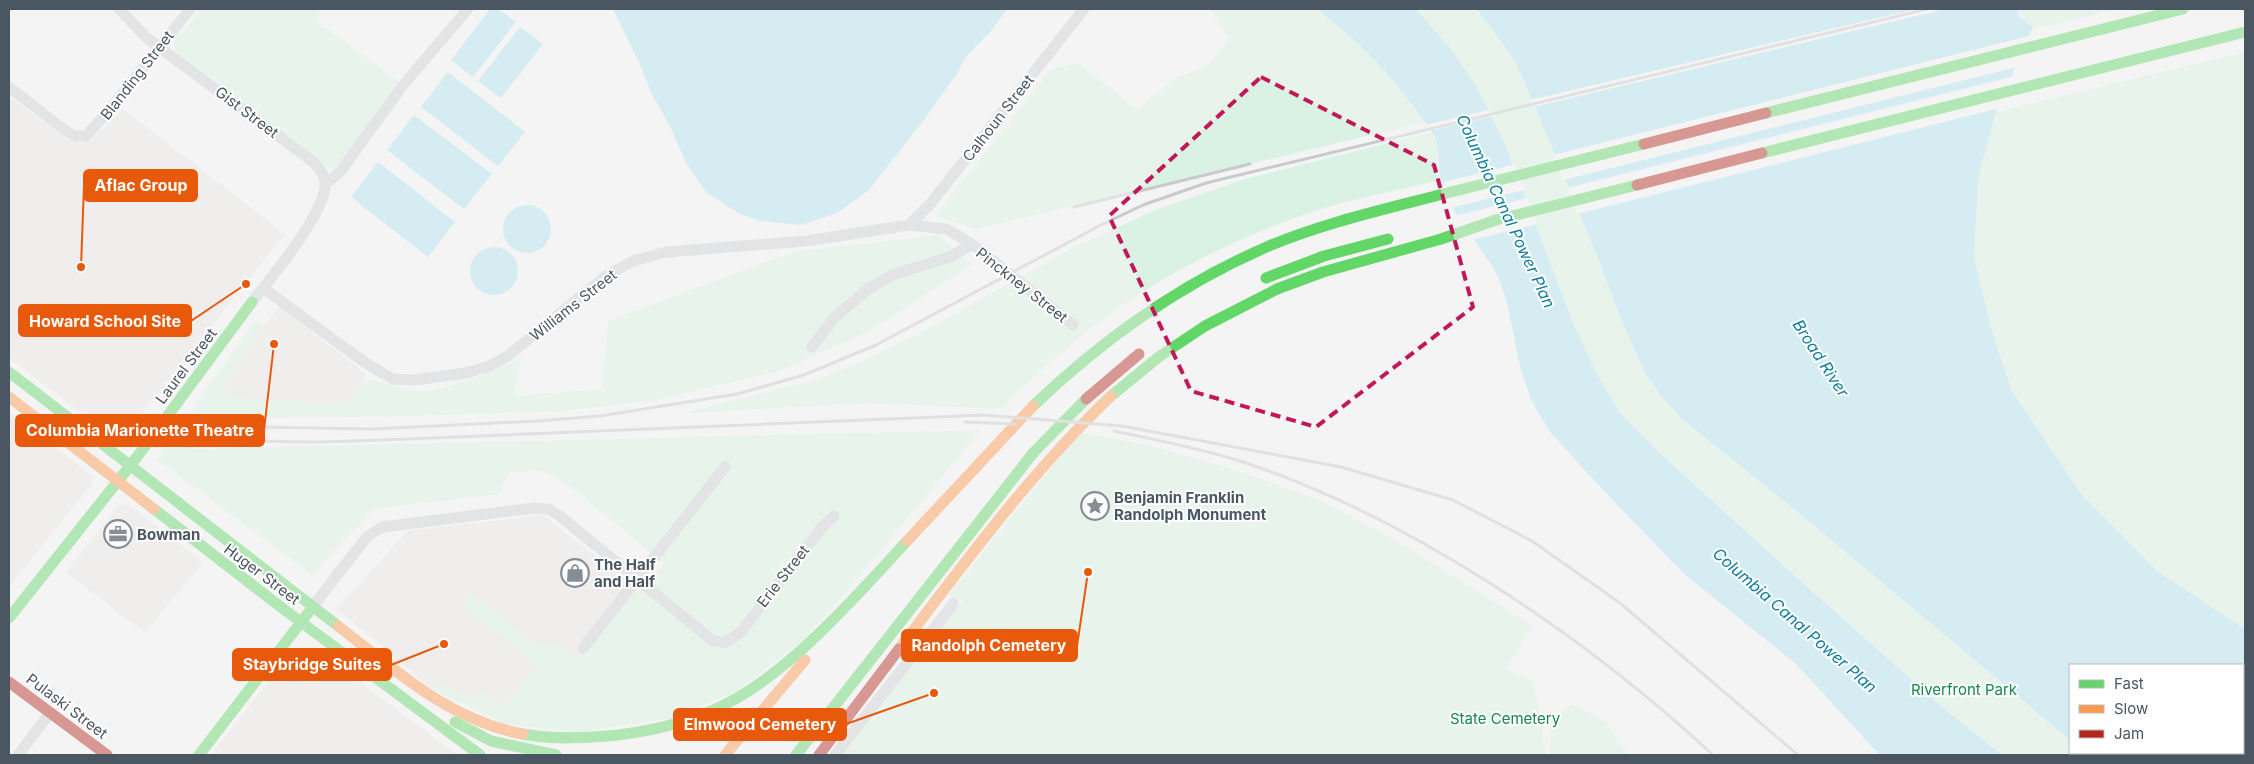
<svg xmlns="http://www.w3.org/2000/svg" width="2254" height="764" font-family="Inter,sans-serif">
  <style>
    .commercial { fill: #e8e7e3 }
    .green { fill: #d9f2e3 }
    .water { fill: #aee2f0 }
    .pier { fill: #f4f4f4 }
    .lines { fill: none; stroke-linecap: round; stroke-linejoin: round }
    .street { stroke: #ced0d2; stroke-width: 11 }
    .fast { stroke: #63d668; stroke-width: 11 }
    .slow { stroke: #ff974d; stroke-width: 11 }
    .jam { stroke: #b3261e; stroke-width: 11 }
    .rail { stroke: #c9cacc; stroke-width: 3 }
    .marked { fill: none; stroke: #c2185b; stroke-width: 4; stroke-dasharray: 10 6; stroke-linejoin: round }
    .labels { text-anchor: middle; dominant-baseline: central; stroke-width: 4; stroke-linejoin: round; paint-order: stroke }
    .street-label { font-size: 15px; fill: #4a5661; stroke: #fff }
    .poi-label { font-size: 15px; font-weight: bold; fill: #4a5661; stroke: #fff; text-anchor: start }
    .park-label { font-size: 15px; fill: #17864f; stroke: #fff }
    .water-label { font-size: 16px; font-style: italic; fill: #0c7c9b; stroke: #fff }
    .leader { fill: none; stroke: #e8590c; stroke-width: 2 }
    .callout-dot { fill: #e8590c; stroke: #fff; stroke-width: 2 }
    .callout { fill: #e8590c; stroke: #e8590c; stroke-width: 2 }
    .callout-label { font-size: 16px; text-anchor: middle; font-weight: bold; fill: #fff }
  </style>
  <rect width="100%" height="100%" fill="#f4f4f4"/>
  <path class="commercial" d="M9,96L68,140L81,143L92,140L123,109L285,234L119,442L9,358Z
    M280,307L366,374L354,396L346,404L252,401L221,392L263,326Z
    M9,411L92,476V484L9,587Z
    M128,504L203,562L145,633L66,572L118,506Z
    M543,515L639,591L580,659L537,665L505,707L483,694L468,699L442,683L434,690L337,609L407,531Z
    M313,647L457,755H211L286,658L300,649Z"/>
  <path class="green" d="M201,9H321L317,21L320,27L328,29L398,81L339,165L330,169L179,54L174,48L175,36L177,33L181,34Z
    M1209,9H1317C1359,42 1396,77 1426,122L976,229L935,216L1050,70L1077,63L1138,110L1176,77L1192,73L1211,62L1229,37Z
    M1416,9H1477L1513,58L1522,76L1594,248L1625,329L1646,374L1663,398L1682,419L1798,512L2070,740V753H2088L2091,755H2002L1942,707L1630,426L1607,395L1573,323L1506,147L1477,88L1454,53Z
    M2018,9H2117L2050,26L2033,27L2019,17Z
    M2245,52V629L2158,572L2081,494L2011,390L1989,321L1974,257L1978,178L1996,112Z
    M1432,132L1438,147L1440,180C1399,190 1356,198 1315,211C1190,253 1093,314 1002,409L870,403L682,413L812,381L863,361L924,331L1071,249L1155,210L1245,179Z
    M938,235L972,265L866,333L779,371L657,400L565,411L375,417L191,419L205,390L255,321L263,326L221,391L252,401L346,404L353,398L362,381C382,378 399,391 419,391C454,390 488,372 521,359L514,396L602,389L608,321L793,252Z
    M981,430L842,597L800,643L737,691L669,719L577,732L505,724L434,690L442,683L468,699L483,694L505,707L537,666L464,606L470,592L534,643L557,646L580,658L663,563L571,487L544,471L509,472L499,494L374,509L312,575L156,459L166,445L193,449Z
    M1080,432L1152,446L1236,470L1319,500L1396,540L1532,625L1506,670L1534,681L1546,755H842L962,601L948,596Z
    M1573,704L1607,722L1628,755H1550C1550,728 1548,719 1573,704Z"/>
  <path class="water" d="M490,9H498L516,22L473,77L451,60Z
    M613,9H1007L992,30L965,58L958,72L923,121L868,191L837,213L801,225L761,221L740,214L707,193L686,163L670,126L652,95L640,64Z
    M1317,9H1416L1454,53L1477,88L1506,147L1573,323L1598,376L1619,412L1655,449L1811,590L1942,707L2002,755H1880L1795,663L1683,573L1587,473L1548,429L1531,400L1520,366L1507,302L1499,279L1491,264L1455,212L1440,180L1438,147L1435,137C1400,83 1367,48 1317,9Z
    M1477,9H2018L2019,17L2033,27L1996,112L1978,178L1974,257L1989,321L2011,390L2081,494L2158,572L2245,629V755H2091L2088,753H2243V665H2070V740L1798,512L1682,419L1663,398L1646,374L1625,329L1594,248L1522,76L1513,58Z
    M520,27L543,44L501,98L478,81Z
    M448,72L525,132L498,166L421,107Z
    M414,115L492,174L464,209L387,150Z
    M378,162L455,222L428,257L351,197Z
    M503 229a24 24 0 1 1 48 0a24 24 0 1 1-48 0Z
    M470 271a24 24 0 1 1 48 0a24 24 0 1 1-48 0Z"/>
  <path class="pier" d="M1916,9H1946L1533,107L1530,100Z
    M2033,35L2018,67L1563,180L1553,155Z
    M2015,76L2000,108L1577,214L1567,188Z
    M1490,110L1493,116L1429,131L1425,125Z
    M1515,164L1524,190L1450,208L1439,183Z
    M1527,198L1537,224L1472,240L1455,216Z"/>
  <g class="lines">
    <path class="street" d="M119,9L147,38L312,161C319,168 325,174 325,184C326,213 270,279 252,302
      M9,87L66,131L75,136H86L111,108L190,9
      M325,184L340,172L403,85L468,9
      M909,225L931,203L1084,9
      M263,288L367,364L393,379L414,380L466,373L490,366L509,355L606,276L633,261L666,252L806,241L909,225L946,229L972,244L1073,325
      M812,347L834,318L868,289L892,275L950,257L972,244
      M313,606L367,537L382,527L534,508L549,509L561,517L712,640L725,643L741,632L823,526L834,516
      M583,648L725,467
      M18,755L50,713
      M835,755L953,604"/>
    <path class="fast" d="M1766,113L2183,9
      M1762,153L2245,32
      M1266,278L1324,256L1388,239
      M9,372L338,626
      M1111,396L1160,356L1205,326L1277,289L1323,272L1441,239L1496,220L1637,185
      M1033,406C1103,339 1180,284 1269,246C1324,223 1382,210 1439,195C1507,178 1576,161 1644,144
      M154,509L286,611L480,755
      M9,618L137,457L252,302
      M455,722L491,741L556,755
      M523,734C554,740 587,738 618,735C659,730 701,719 737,698C797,664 860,592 907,541
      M199,755L308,613
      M796,755L1034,452L1086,399"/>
    <path class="slow" d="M9,397L154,509
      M907,541L1033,406
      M338,626C395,670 450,721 523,734
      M899,649C966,561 1031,472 1111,396
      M725,755L805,660"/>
    <path class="jam" d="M1644,144L1766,113
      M1637,185L1762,153
      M1086,399L1139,354
      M9,682L107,755
      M819,755L899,649"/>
    <path class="rail" d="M1074,207L1250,164
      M965,422L1015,424
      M196,426L373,429L537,421L600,416L737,394L804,375L876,345L1099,226L1143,205L1206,183L1927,9
      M1114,431C1156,440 1199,448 1240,461C1406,515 1585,636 1713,755
      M197,440L315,442L383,440L984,415L1122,426L1341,467L1453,500L1532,541L1620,603L1798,755"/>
  </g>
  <path d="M0 0H2254V764H0ZM1261,77L1434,165L1473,307L1316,427L1191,391L1109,216Z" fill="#f4f4f4" fill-opacity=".55" fill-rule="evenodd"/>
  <path class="marked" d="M1261,77L1434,165L1473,307L1316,427L1191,391L1109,216Z"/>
  <defs>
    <symbol id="sight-ring" viewBox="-11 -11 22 22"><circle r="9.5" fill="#fff" stroke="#868d94" stroke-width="1.5"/><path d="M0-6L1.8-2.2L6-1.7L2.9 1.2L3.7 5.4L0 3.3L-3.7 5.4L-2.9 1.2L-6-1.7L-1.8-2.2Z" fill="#868d94"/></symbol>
    <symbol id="office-ring" viewBox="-11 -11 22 22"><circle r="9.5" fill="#fff" stroke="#868d94" stroke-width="1.5"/><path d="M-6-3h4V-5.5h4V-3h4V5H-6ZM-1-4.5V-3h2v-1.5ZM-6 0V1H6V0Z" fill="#868d94"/></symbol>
    <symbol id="shop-ring" viewBox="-11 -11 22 22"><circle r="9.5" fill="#fff" stroke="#868d94" stroke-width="1.5"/><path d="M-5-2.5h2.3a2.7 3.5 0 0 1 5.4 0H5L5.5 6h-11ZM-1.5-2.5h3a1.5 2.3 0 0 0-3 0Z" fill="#868d94"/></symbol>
  </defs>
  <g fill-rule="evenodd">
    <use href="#sight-ring" x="1079" y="490" width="32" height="32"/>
    <use href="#office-ring" x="102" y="518" width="32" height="32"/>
    <use href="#shop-ring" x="559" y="557" width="32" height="32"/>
  </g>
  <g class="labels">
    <g class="street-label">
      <text transform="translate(137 75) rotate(-52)">Blanding Street</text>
      <text transform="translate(247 112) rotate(37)">Gist Street</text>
      <text transform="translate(998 118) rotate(-52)">Calhoun Street</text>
      <text transform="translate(1022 285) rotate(38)">Pinckney Street</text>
      <text transform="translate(573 305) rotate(-38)">Williams Street</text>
      <text transform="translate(186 366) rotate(-53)">Laurel Street</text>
      <text transform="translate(262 574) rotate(37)">Huger Street</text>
      <text transform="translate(783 576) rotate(-52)">Erie Street</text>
      <text transform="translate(67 706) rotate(37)">Pulaski Street</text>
    </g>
    <g class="poi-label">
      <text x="1114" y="497">Benjamin Franklin<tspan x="1114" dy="17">Randolph Monument</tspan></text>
      <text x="137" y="534">Bowman</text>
      <text x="594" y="564">The Half<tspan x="594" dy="17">and Half</tspan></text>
    </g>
    <g class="park-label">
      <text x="1964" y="689">Riverfront Park</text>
      <text x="1505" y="718">State Cemetery</text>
    </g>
    <g class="water-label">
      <text transform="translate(1506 211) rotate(65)">Columbia Canal Power Plan</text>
      <text transform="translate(1821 358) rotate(57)">Broad River</text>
      <text transform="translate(1795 620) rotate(41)">Columbia Canal Power Plan</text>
    </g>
  </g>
  <path class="leader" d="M81 267L84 185M246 284L191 321M274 344L264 430M1088 572L1077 646M444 644L391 665M934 693L846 724"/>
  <g class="callout-dot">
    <circle cx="81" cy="267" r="5"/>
    <circle cx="246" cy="284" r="5"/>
    <circle cx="274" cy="344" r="5"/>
    <circle cx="1088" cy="572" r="5"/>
    <circle cx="444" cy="644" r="5"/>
    <circle cx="934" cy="693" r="5"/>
  </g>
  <g class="callout">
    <rect x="84" y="170" width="113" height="31" rx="5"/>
    <rect x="19" y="305" width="172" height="31" rx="5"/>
    <rect x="16" y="415" width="248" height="31" rx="5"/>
    <rect x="902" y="630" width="175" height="31" rx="5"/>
    <rect x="233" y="649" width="158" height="31" rx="5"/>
    <rect x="674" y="709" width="172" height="31" rx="5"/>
  </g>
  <g class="callout-label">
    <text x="141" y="191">Aflac Group</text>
    <text x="105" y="327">Howard School Site</text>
    <text x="140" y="436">Columbia Marionette Theatre</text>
    <text x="989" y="651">Randolph Cemetery</text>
    <text x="312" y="670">Staybridge Suites</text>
    <text x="760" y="730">Elmwood Cemetery</text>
  </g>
  <rect width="2254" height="764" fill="none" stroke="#4a5661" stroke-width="20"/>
  <rect x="2069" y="664" width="175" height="90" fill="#ffffff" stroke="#b7bbc0"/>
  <rect x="2079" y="680" width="25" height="8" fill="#63d668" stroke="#b7bbc0"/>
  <text x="2114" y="689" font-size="15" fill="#4a5661">Fast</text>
  <rect x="2079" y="705" width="25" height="8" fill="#ff974d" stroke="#b7bbc0"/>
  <text x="2114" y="714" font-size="15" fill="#4a5661">Slow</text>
  <rect x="2079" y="730" width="25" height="8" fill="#b3261e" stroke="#b7bbc0"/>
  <text x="2114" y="739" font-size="15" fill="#4a5661">Jam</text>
</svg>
